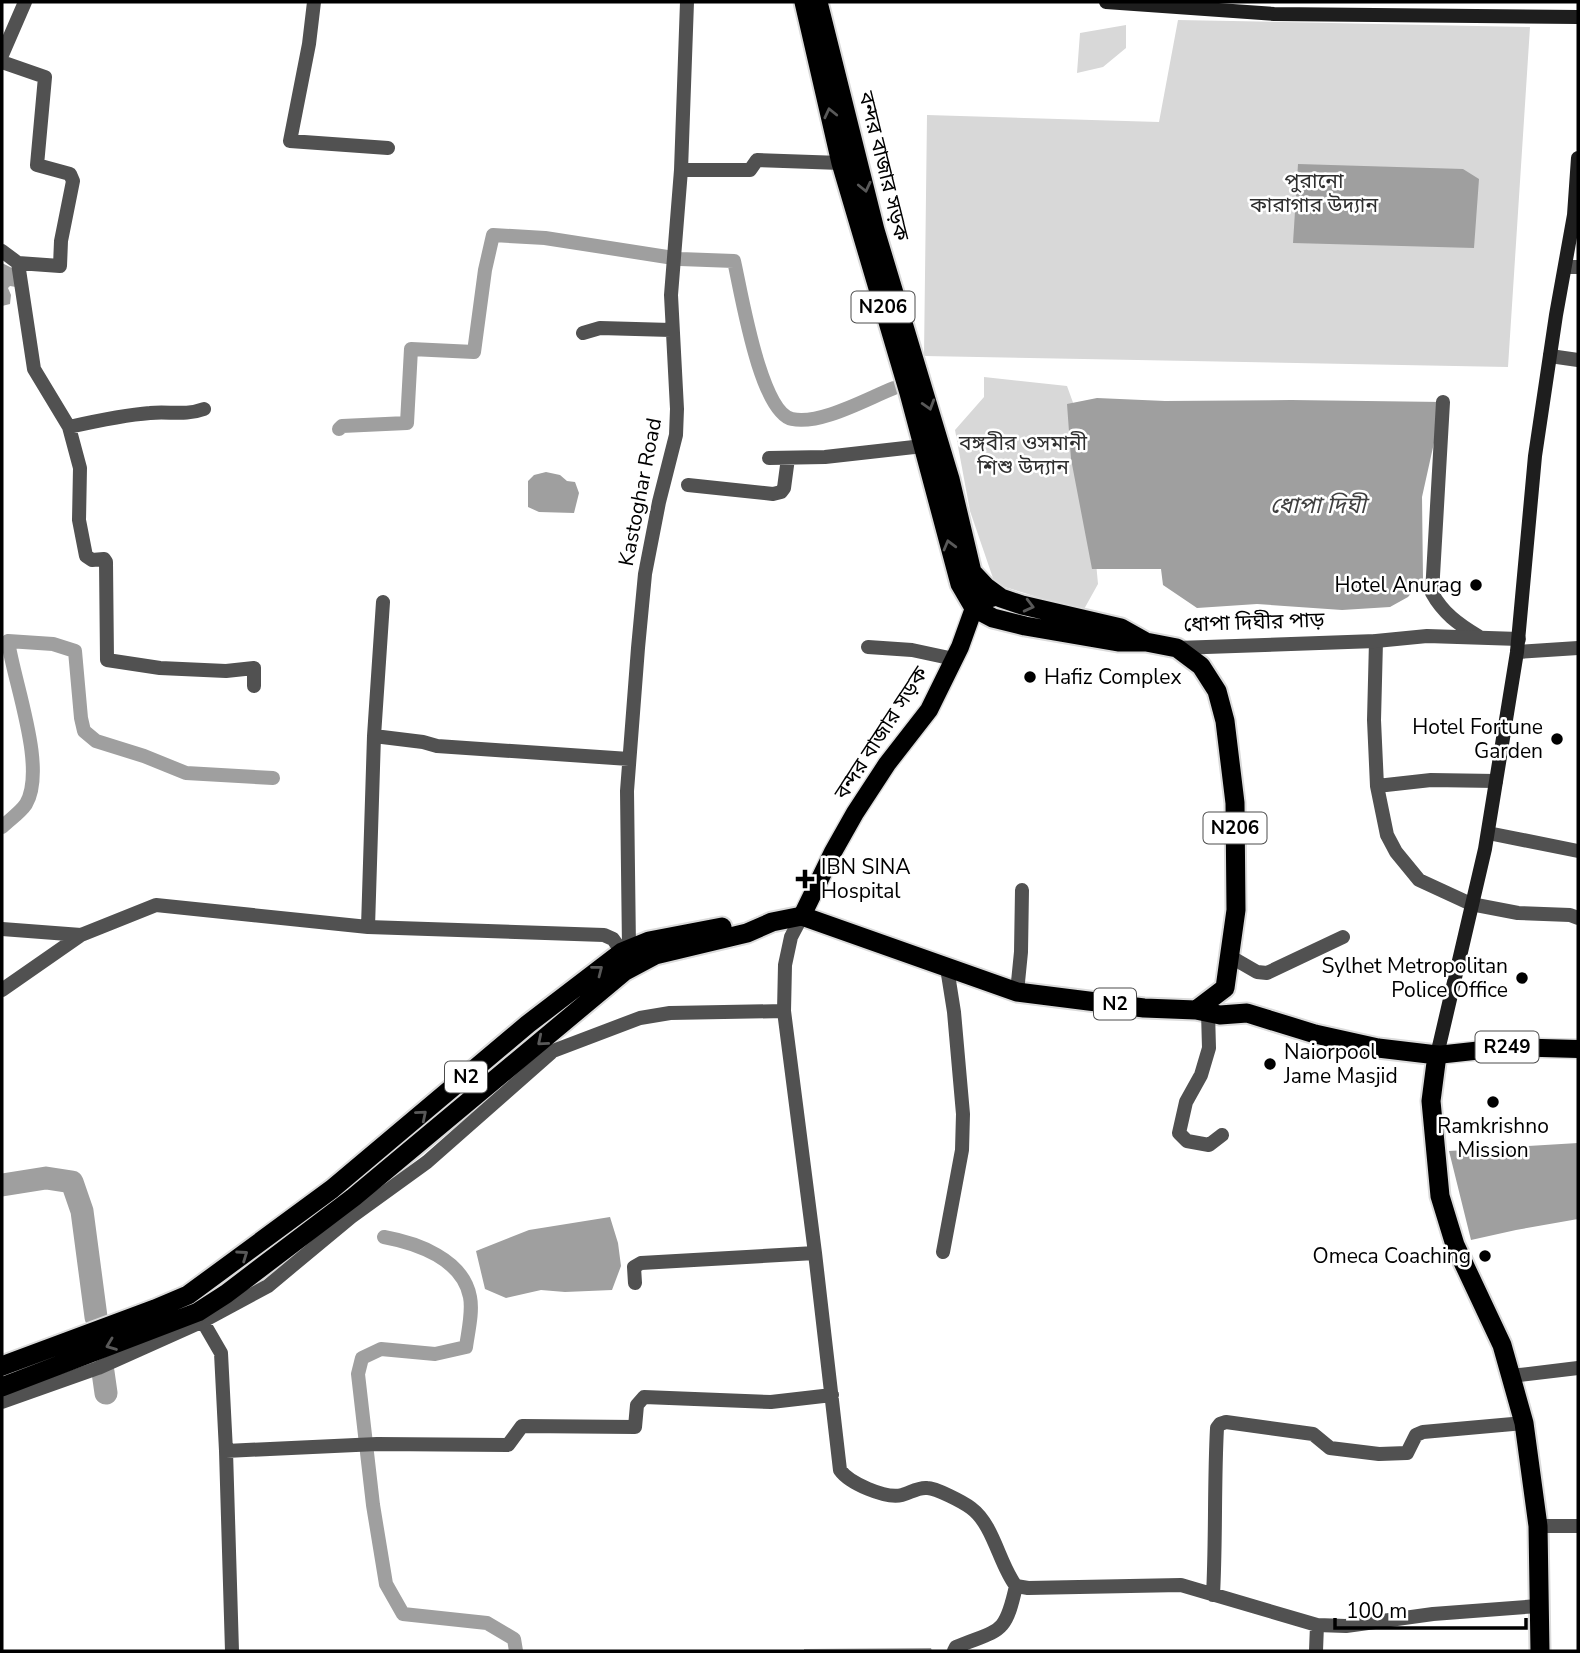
<svg xmlns="http://www.w3.org/2000/svg" width="1580" height="1653" font-family="'Nunito Sans','Noto Sans Bengali',sans-serif">
  <style>
    .green { fill: #d8d8d8 }
    .water { fill: #9f9f9f }
    .lines { fill: none; stroke-linecap: round; stroke-linejoin: round }
    .canal { stroke: #9f9f9f; stroke-width: 14 }
    .river { stroke: #9f9f9f; stroke-width: 23 }
    .primary-casing { stroke: #dbdbdb; stroke-width: 21 }
    .trunk-casing { stroke: #dbdbdb; stroke-width: 23 }
    .minor { stroke: #515151; stroke-width: 14 }
    .tertiary { stroke: #515151; stroke-width: 14 }
    .secondary { stroke: #1e1e1e; stroke-width: 14 }
    .primary { stroke: #000; stroke-width: 18 }
    .trunk { stroke: #000; stroke-width: 19 }
    .oneway { stroke: #595959 }
    .poi-dot { fill: #000; stroke: #fff; stroke-width: 2.5 }
    .labels { text-anchor: middle; dominant-baseline: central; stroke-width: 5; stroke-linejoin: round; paint-order: stroke }
    .shield { fill: #fff; stroke: #4c4c4c; stroke-width: 2 }
    .shield-label { font-size: 19px; font-weight: bold; fill: #000 }
    .street-label { font-size: 21px; fill: #000; stroke: #fff }
    .park-label { font-size: 21px; fill: #2f2f2f; stroke: #fff }
    .poi-label { font-size: 21px; fill: #000; stroke: #fff; text-anchor: end }
    .water-label { font-size: 23px; font-style: italic; fill: #404040; stroke: #fff }
  </style>
  <rect width="100%" height="100%" fill="#fff"/>
  <path class="green" d="M1178,20L1530,27L1508,367L924,356L927,115L1159,122Z
    M1126,25V48L1103,67L1077,73L1080,33Z
    M984,377L1067,386L1084,433L1098,584L1083,611L995,584L970,511L955,430L984,397Z"/>
  <path class="water" d="M1298,164L1463,169L1479,179L1474,248L1293,243Z
    M2,263L16,270V287L10,286L8,288L11,295L10,304L2,306Z
    M1097,398L1165,401L1291,400L1443,402L1422,497L1423,579L1408,597L1390,607L1342,610L1257,604L1197,608L1163,585L1161,569H1092L1071,459L1067,404Z
    M546,472L560,475L567,481L575,482L579,493L574,513L539,512L528,507V481L534,475Z
    M1578,1143V1219L1516,1230L1471,1240L1449,1151Z
    M610,1217L618,1243L621,1266L612,1290L565,1292L541,1290L506,1298L485,1289L476,1251L529,1230Z
    M931,1648L932,1651H804V1649Z"/>
  <g class="lines">
    <path class="canal" d="M339,429L342,426L407,423L411,349L474,352L485,270L493,235L545,238L680,259L734,261C741,291 760,412 792,419C821,425 866,399 894,388
      M2,827C9,820 20,813 26,804C47,768 14,683 8,641L53,644L75,651L81,718L84,731L96,741L144,756L186,773L273,778
      M384,1237C417,1243 463,1259 470,1297C473,1312 468,1332 466,1347L435,1354L381,1349L362,1358L358,1374L373,1505L386,1584L403,1614L487,1623L514,1639L516,1651"/>
    <path class="river" d="M2,1185L46,1178L72,1182L82,1211L96,1317
      M103,1372L106,1393"/>
    <defs>
      <path id="primary" d="M802,916L833,852L855,813L887,764L929,710L960,647L974,608L984,600L998,596
        M1437,1055L1510,1047L1578,1049"/>
      <path id="trunk" d="M804,2L841,163L909,393L960,584L974,608
        M818,2L875,230L950,479L972,572L975,595L974,606
        M972,572L986,587L1001,598L1022,605L1121,628L1146,642
        M974,608L993,618L1025,626L1118,642H1146L1177,648L1201,666L1217,691L1225,721L1235,803L1236,910L1225,988L1196,1010
        M2,1366L155,1309L188,1295L332,1189L528,1024L622,952L649,941L722,927
        M2,1387L198,1312L226,1294L354,1197L625,971L655,955L747,933L772,922L802,916L1017,992L1144,1008L1196,1010L1220,1015L1247,1013L1315,1034L1378,1048L1437,1055L1431,1101L1440,1196L1455,1245L1502,1345L1524,1423L1538,1526L1540,1651"/>
    </defs>
    <use href="#primary" class="primary-casing"/>
    <use href="#trunk" class="trunk-casing"/>
    <path class="minor" d="M314,2L309,44L290,141L388,148
      M2,55L25,2
      M2,62L45,77L37,165L70,174L73,181L61,241L60,266L18,263
      M681,170H750L757,160L841,163
      M2,251L18,263L34,369L69,427L80,468L79,520L86,556L92,560L104,559L106,562L107,660L160,668L226,671L254,668V686
      M1566,267H1578
      M583,333L600,328L671,330
      M1550,356L1578,360
      M1443,402L1432,593C1443,613 1458,624 1478,636
      M69,427C96,421 123,415 150,413C169,411 185,416 204,409
      M769,458L825,457L923,446
      M688,485L773,494L781,492L784,488L788,458
      M1376,641L1374,720L1377,786L1387,835L1396,852L1419,880L1471,904L1518,913L1570,915L1578,918
      M868,647L912,650L954,659
      M1517,652L1578,648
      M374,736L423,742L437,746L629,759
      M1377,786L1431,780L1496,781
      M1488,833L1578,851
      M802,916L791,937L785,965L784,1011L815,1253L840,1470C849,1483 885,1499 902,1495C910,1493 918,1487 927,1488C936,1488 963,1502 971,1508C994,1525 999,1564 1016,1586L1028,1588L1181,1585L1317,1625L1346,1626L1433,1614L1538,1606
      M368,927L374,736L383,602
      M2,929L81,935
      M629,948L627,791L638,648L645,574L659,502L676,435L677,409L671,295L681,170L687,2
      M1231,957L1257,972L1267,973L1343,937
      M2,990L81,935L156,905L368,927L604,935L613,939L622,952
      M1017,992L1021,952L1022,890
      M1208,1012L1209,1048L1201,1075L1186,1102L1179,1133L1187,1141L1209,1145L1222,1135
      M943,1252L962,1150L963,1114L954,1012L947,968
      M635,1283L634,1267L641,1263L815,1253
      M199,1315L221,1353L226,1451L232,1651
      M1511,1376L1578,1368
      M2,1402L98,1368L203,1321L268,1286L351,1217L427,1162L553,1051L640,1018L670,1013L784,1011
      M226,1451L377,1444L508,1445L522,1426L635,1427L637,1405L644,1397L771,1402L832,1395
      M1538,1526H1578
      M1213,1595C1216,1539 1214,1484 1217,1428L1220,1424L1226,1422L1313,1434L1330,1448L1379,1454L1407,1453L1416,1435L1423,1432L1524,1423
      M954,1651L956,1647C1000,1629 1005,1636 1016,1586
      M1316,1651L1317,1625"/>
    <path class="tertiary" d="M1177,648L1376,641L1427,636L1519,639"/>
    <path class="secondary" d="M1106,2L1274,14L1578,17
      M1437,1055L1485,849L1517,652L1535,456L1556,315L1574,215L1578,158"/>
    <use href="#primary" class="primary"/>
    <use href="#trunk" class="trunk"/>
  </g>
  <defs><path id="oneway-chevron" d="M-2-3.5L2.5 0L-2 3.5" fill="none" stroke-width="1.6" stroke-linecap="round" stroke-linejoin="round" transform="scale(1.75)"/></defs>
  <g class="oneway">
    <use href="#oneway-chevron" transform="translate(830 113) rotate(-103)"/>
    <use href="#oneway-chevron" transform="translate(865 187) rotate(77)"/>
    <use href="#oneway-chevron" transform="translate(929 405) rotate(73)"/>
    <use href="#oneway-chevron" transform="translate(949 545) rotate(-105)"/>
    <use href="#oneway-chevron" transform="translate(1029 606) rotate(14)"/>
    <use href="#oneway-chevron" transform="translate(598 970) rotate(-38)"/>
    <use href="#oneway-chevron" transform="translate(542 1041) rotate(140)"/>
    <use href="#oneway-chevron" transform="translate(422 1115) rotate(-40)"/>
    <use href="#oneway-chevron" transform="translate(243 1255) rotate(-35)"/>
    <use href="#oneway-chevron" transform="translate(111 1345) rotate(159)"/>
  </g>
  <g class="poi-dot">
    <circle cx="1476" cy="585" r="7"/>
    <circle cx="1030" cy="677" r="7"/>
    <circle cx="1557" cy="739" r="7"/>
    <path d="M801.5 868.5h7v7h7v7h-7v7h-7v-7h-7v-7h7z"/>
    <circle cx="1522" cy="978" r="7"/>
    <circle cx="1270" cy="1064" r="7"/>
    <circle cx="1493" cy="1102" r="7"/>
    <circle cx="1485" cy="1256" r="7"/>
  </g>
  <g class="labels">
    <g class="shield">
      <rect x="851.5" y="291.5" width="63" height="31" rx="5"/>
      <rect x="1203.5" y="812.5" width="63" height="31" rx="5"/>
      <rect x="1094" y="988.5" width="42" height="31" rx="5"/>
      <rect x="1475.5" y="1031.5" width="63" height="31" rx="5"/>
      <rect x="445" y="1061.5" width="42" height="31" rx="5"/>
    </g>
    <g class="shield-label">
      <text x="883" y="307">N206</text>
      <text x="1235" y="828">N206</text>
      <text x="1115" y="1004">N2</text>
      <text x="1507" y="1047">R249</text>
      <text x="466" y="1077">N2</text>
    </g>
    <g class="street-label">
      <text transform="translate(884 166) rotate(76)">বন্দর বাজার সড়ক</text>
      <text transform="translate(640 492) rotate(-79)">Kastoghar Road</text>
      <text transform="translate(1254 622) rotate(-2)">ধোপা দিঘীর পাড়</text>
      <text transform="translate(881 733) rotate(-57)">বন্দর বাজার সড়ক</text>
    </g>
    <g class="park-label">
      <text x="1314" y="181">পুরানো<tspan x="1314" dy="24">কারাগার উদ্যান</tspan></text>
      <text x="1023" y="443">বঙ্গবীর ওসমানী<tspan x="1023" dy="24">শিশু উদ্যান</tspan></text>
    </g>
    <g class="poi-label">
      <text x="1462" y="585">Hotel Anurag</text>
      <text x="1044" y="677" text-anchor="start">Hafiz Complex</text>
      <text x="1543" y="727">Hotel Fortune<tspan x="1543" dy="24">Garden</tspan></text>
      <text x="821" y="867" text-anchor="start">IBN SINA<tspan x="821" dy="24">Hospital</tspan></text>
      <text x="1508" y="966">Sylhet Metropolitan<tspan x="1508" dy="24">Police Office</tspan></text>
      <text x="1284" y="1052" text-anchor="start">Naiorpool<tspan x="1284" dy="24">Jame Masjid</tspan></text>
      <text x="1493" y="1126" text-anchor="middle">Ramkrishno<tspan x="1493" dy="24">Mission</tspan></text>
      <text x="1471" y="1256">Omeca Coaching</text>
    </g>
    <g class="water-label">
      <text x="1318" y="505">ধোপা দিঘী</text>
    </g>
  </g>
  <rect width="1580" height="1653" fill="none" stroke="#000000" stroke-width="7"/>
  <path d="M1335 1618v10h191v-10" fill="none" stroke="#000000" stroke-width="3.5"/>
  <text x="1346" y="1618" font-size="21" fill="#000000" stroke="#ffffff" stroke-width="5" paint-order="stroke">100 m</text>
</svg>
